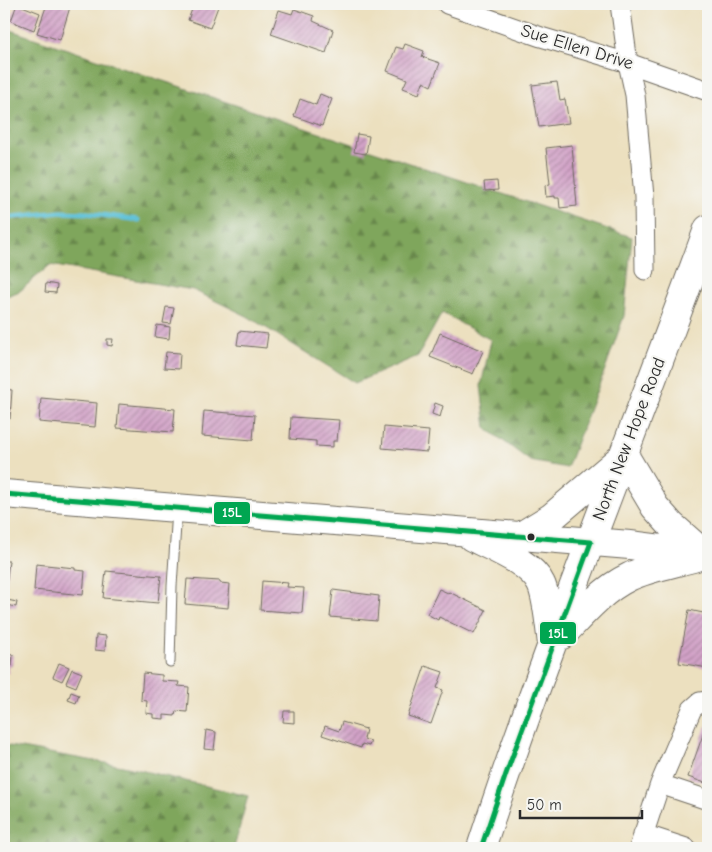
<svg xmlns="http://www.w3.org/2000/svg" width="712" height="852" font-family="'Comic Neue',sans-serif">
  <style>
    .forest { fill: url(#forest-firs); stroke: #556844 }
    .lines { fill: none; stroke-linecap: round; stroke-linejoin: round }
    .stream { stroke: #59bfd7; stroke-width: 5 }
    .building { fill: url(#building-hatch) }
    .lane-casing { stroke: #6f6a5f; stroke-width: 11 }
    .street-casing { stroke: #6f6a5f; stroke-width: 21 }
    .primary-casing { stroke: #6f6a5f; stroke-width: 30 }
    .lane { stroke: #fff; stroke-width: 9 }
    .street { stroke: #fff; stroke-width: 19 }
    .primary { stroke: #fff; stroke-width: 28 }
    .bus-1-casing { stroke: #f6f6f2; stroke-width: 9 }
    .bus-1 { stroke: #00a651; stroke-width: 5 }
    .bus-dot { fill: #2b2b2b; stroke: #f6f6f2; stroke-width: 2 }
    .labels { text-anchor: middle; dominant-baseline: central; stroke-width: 4.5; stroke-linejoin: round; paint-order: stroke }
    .street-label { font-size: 18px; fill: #2b2b2b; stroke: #f6f6f2 }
    .line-badge { stroke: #f6f6f2; stroke-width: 2 }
    .badge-label { font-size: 14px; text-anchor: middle; font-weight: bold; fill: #fff }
  </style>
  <defs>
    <pattern id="forest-firs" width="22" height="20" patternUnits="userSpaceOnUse" patternTransform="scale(1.25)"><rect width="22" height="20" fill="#7fa65c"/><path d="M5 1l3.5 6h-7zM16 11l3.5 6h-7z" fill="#68874c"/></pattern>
    <pattern id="building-hatch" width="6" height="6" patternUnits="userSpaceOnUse" patternTransform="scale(1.25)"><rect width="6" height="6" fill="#d2a2c7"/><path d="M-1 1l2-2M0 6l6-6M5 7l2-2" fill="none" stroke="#ab84a2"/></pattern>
  </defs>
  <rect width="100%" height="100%" fill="#f6f6f2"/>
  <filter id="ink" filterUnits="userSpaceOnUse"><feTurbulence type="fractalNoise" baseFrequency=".02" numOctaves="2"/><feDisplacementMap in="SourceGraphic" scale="10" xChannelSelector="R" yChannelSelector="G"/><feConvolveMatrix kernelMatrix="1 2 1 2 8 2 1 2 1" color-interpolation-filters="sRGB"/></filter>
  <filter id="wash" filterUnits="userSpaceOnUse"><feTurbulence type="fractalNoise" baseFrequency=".0096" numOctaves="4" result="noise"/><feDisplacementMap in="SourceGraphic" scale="20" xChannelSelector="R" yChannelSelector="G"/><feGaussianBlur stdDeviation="1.12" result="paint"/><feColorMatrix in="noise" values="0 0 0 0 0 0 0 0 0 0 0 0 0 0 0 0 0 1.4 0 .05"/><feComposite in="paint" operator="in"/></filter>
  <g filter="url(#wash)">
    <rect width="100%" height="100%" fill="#ece0bf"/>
    <path class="forest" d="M4,28L632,237L624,316L604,372L567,468L530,461L486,428L481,386L491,340L442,313L418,356L355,383L247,316L193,290L50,265L20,291L4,297Z
      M4,745L123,766L248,796L234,848H4Z"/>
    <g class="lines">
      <path class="stream" d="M4,218L61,212L87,213L138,220"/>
    </g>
    <g id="blocks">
      <path class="building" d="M17,4L40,13L34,30L11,21Z
        M47,4H59L70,7L60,40L37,33Z
        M194,4H219L210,28L188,20Z
        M294,9L314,16L313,21L333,30L326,53L271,34L279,10L292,14Z
        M405,44L424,51L422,57L440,63L431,86L423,82L419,94L403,88L407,79L387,71L396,47L403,49Z
        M557,82L560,100L565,99L569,123L539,127L532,85Z
        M320,94L332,99L322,126L294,116L300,99L316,105Z
        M357,134L369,136L366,154L354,152Z
        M572,145L577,206L560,208L559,198H555V196L546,197L545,185L550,184L546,148Z
        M497,181L498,190L485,191L484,182Z
        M46,283L57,285L56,293L45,292Z
        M166,307L174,308L171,324L163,323Z
        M157,325L170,327L169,339L155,337Z
        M239,331L268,334L266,348L237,345Z
        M440,333L483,351L473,374L430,357Z
        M107,339H113L112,346L107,345Z
        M166,352L180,353L179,369L164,368Z
        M4,389L12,390L10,419L4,418Z
        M41,398L97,403L95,427L39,422Z
        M435,403L443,406L440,417L432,414Z
        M119,404L175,409L173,432L117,428Z
        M204,411L255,415L253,440L202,436Z
        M291,417L339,420L337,441H333V447L316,446V441L290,439Z
        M384,427L429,431L427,452L382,448Z
        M4,561H9L6,586L4,585Z
        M36,564L75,568V570L85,571L83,595L34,590Z
        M106,571L161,576L158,603L103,598Z
        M187,579L220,581V583L230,584L228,608L185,604Z
        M262,581L288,583L287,587L304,588L302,613L260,610Z
        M439,589L448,593L449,592L486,610L474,634L439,617L438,620L427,614Z
        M333,590L379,596L377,621L330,617Z
        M7,600L17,602L16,607L6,605Z
        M689,610L708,614V668L679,663Z
        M96,635L106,636L105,651L95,650Z
        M4,654L13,655L12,666H9V673H4Z
        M59,663L69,667L62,681L53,677Z
        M425,666L443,672L437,688L443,690L431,724L408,716Z
        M72,669L82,673L76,687L66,683Z
        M143,673L162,675V681L179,682L178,686L189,687L187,712L176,711L175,716L164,715V719L153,718V714L146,713L147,701L141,700Z
        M71,692L79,695L76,703L68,700Z
        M284,711H294V723L283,722Z
        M342,722L366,729L364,739L371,741L369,746L362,744L361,748L322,735L325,726L339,731Z
        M706,726L708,727V784L688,777Z
        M206,730L216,732L214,750L204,749Z"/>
    </g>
  </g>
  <g filter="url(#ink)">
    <use href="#blocks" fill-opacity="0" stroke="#6f6a5f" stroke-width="1"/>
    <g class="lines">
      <defs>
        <path id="lane" d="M170,662L172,586L177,510"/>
        <path id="street" d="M447,4L541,37L628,63L708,91
          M620,4L628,63L635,95L644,197L645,270
          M660,784L708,800
          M643,834L686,848
          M639,848L660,784L692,709L700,702L708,701"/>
        <path id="primary" d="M624,455L655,507L671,525L705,555
          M4,494L630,545L708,555
          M521,536L552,517L619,460
          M472,537C493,548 531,562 541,584C547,596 550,629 552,644
          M562,635C582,614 602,590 629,577C647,568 676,563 696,557
          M481,848C549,639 633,436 708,229"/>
      </defs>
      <use href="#lane" class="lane-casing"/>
      <use href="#street" class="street-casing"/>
      <use href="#primary" class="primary-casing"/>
      <use href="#lane" class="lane"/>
      <use href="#street" class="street"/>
      <use href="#primary" class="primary"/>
      <defs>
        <path id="bus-1" d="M4,494L591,542L506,774L481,848"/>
      </defs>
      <use href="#bus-1" class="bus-1-casing"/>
      <use href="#bus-1" class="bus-1"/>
    </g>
  </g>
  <circle class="bus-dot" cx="531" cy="537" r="4.5"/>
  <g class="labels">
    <g class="street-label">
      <text transform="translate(577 47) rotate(17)">Sue Ellen Drive</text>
      <text transform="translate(629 439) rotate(-69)">North New Hope Road</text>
    </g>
  </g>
  <g class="line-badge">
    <rect x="213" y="501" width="38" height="24" rx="5" fill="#00a651"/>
    <rect x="539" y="621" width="38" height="24" rx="5" fill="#00a651"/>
  </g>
  <g class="badge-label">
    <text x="232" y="517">15L</text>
    <text x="558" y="638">15L</text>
  </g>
  <rect width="712" height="852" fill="none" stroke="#f6f6f2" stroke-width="20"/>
  <path d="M520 810v8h122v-8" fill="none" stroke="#2b2b2b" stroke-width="2.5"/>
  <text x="527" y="810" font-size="15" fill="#2b2b2b" stroke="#f6f6f2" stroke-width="4" paint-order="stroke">50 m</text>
</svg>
